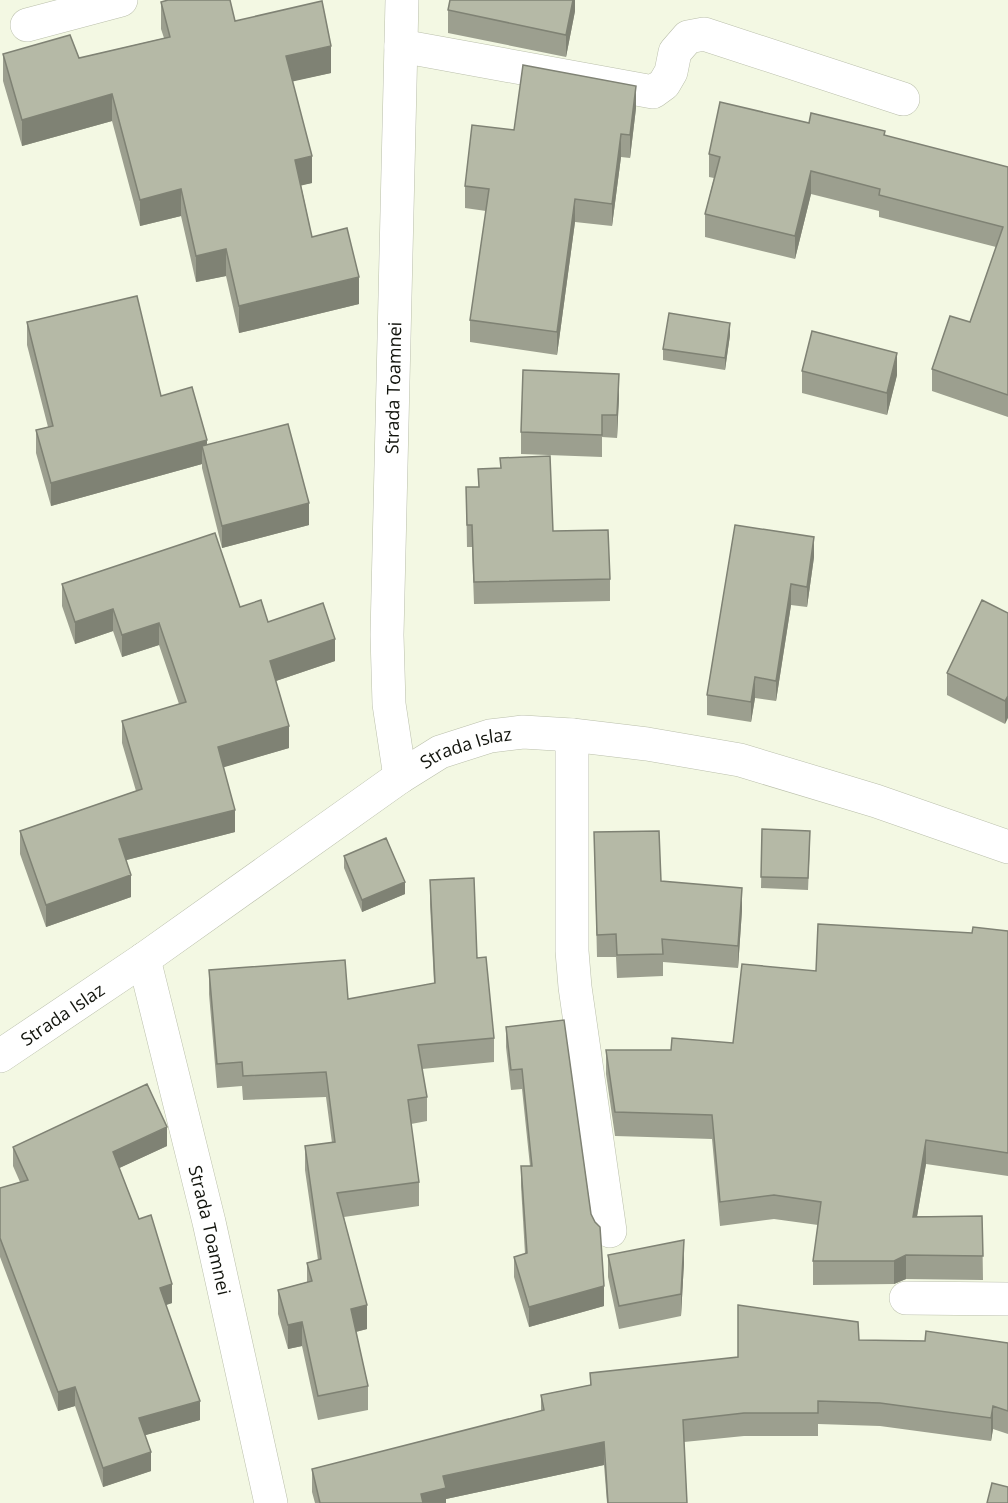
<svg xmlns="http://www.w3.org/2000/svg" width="1008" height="1503" font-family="'Open Sans',sans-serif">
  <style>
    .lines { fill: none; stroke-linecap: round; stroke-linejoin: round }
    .minor-casing { stroke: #babfab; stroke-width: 34 }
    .minor { stroke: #fff; stroke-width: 33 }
    .wall { fill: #9c9f8f }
    .shaded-wall { fill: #7f8274 }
    .building { fill: #b5b9a6; stroke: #7f8274; stroke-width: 1.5 }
    .labels { text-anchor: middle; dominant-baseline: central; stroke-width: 6; stroke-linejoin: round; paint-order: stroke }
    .street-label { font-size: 18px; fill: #11130c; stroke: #fff }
  </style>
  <rect width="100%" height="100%" fill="#f3f8e3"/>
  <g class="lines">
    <defs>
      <g id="minor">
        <path d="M27,25L121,0"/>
        <path d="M401,46L653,92L664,84L671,72L675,52L688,37L704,34L903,99"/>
        <path d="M572,735V951L575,987L610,1231"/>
        <path id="s1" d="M400,777L389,704L387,635L402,0"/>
        <path id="s2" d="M144,959L209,1222L271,1503"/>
        <path id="s3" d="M0,1056L144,959L400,777L440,752L490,736L523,732L572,735L647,744L740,760L876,801L1008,847"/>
        <path d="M906,1298L1008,1299"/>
      </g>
    </defs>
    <use href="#minor" class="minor-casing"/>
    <use href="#minor" class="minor"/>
  </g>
  <path class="wall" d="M575,0V11L566,57L448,33V10Z
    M161,2L235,21L331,73L292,81L312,183L301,185L312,237L359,304L239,333L226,276L196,282L181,216L140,226L112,121L22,146L3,81V54L79,58L164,38L161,29Z
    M636,108L630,158L621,157L612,226L575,222L557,355L470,342V320L486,211L465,208V186L514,130Z
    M809,123L885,136L1008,167V417L932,391V369L970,322L996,247L879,217V211L811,194L795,259L705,237V214L714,178L709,177V154Z
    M27,322L161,396L207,445L309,525L222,548L202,468V464L51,506L36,453V430L48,427L27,345Z
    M730,335L725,370L663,360V349Z
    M802,371L897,375L887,415L802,393Z
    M619,396L617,438L602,437V457L521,454V432Z
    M466,487L553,531L610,579V601L474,604L472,547H467Z
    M735,525L814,557L807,607L791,605L776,701L755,698L751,722L707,715V695Z
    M62,584L240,607L268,622L335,661L276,681L289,748L223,767L235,832L126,860L131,897L46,927L20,854V831L136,791L122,743V721L179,704L159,645L122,657L113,631L75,644L62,606Z
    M1008,613L1005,724L947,695V673Z
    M762,829L810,842L808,890L761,888Z
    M594,832L661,881L742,910L738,968L663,962V976L617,978L616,957H597Z
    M344,856L405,894L362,912L344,868Z
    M430,880L477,958L494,1038V1062L422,1069L427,1097V1121L411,1124L419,1182V1206L344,1217L367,1329L356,1332L368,1386V1410L318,1420L302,1346L288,1349L278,1314V1290L307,1282V1263L318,1260L305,1170V1146L332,1143L326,1097L243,1100L242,1086L217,1088L209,994V970L348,999L434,983L430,904Z
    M1008,931V1176L926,1164L917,1216H982L983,1280L906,1279L894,1284L813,1285V1261L818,1225L774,1219L720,1226L712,1139L615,1136L606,1074V1050H671L733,1043L816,971L972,933Z
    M564,1020L604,1306L529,1327L514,1277V1257L525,1254L521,1186V1166H530L522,1089L511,1090L506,1047V1027Z
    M167,1146L119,1168L172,1303L166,1305L200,1420L145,1435L151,1471L103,1487L75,1406L58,1411L0,1257V1188L20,1182L13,1166V1147Z
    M608,1255L684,1262L681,1316L619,1329L608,1277Z
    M859,1340L1008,1343V1434L993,1429L991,1441L880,1426L818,1424V1436H744L684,1442L687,1503H607L604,1465L446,1499V1503H315L312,1492V1469L541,1411V1395L590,1385V1373L738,1357Z"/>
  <path class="shaded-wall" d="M573,0H575V11L566,57V35Z
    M331,46V73L286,83V56Z
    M636,86V108L630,158V135Z
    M112,94V121L22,146V120Z
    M621,134V157L612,226V204Z
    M312,156V183L295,187V160Z
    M811,171V194L795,259V236Z
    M181,189V216L140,226V200Z
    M575,199V222L557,355V332Z
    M226,249V276L196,282V256Z
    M359,277V304L239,333V306Z
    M730,323V335L725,370V358Z
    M897,353V375L887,415V393Z
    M619,374V396L617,438V415Z
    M207,440V462L202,446V464L51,506V483Z
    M309,503V525L222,548V526Z
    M814,537V557L807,607V587Z
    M791,584V605L776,701V681Z
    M113,609V631L75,644V622Z
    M159,623V645L122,657V635Z
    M335,639V661L270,683V661Z
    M755,677V698L751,722V702Z
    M1008,696V718L1005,724V701Z
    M289,726V748L218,769V747Z
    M235,810V832L119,862V839Z
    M131,875V897L46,927V905Z
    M405,882V894L362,912V900Z
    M742,888V910L738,968V946Z
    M167,1127V1146L113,1171V1152Z
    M926,1140V1164L913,1240V1217Z
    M684,1240V1262L681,1316V1294Z
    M906,1255V1279L894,1284V1261Z
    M172,1284V1303L160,1307V1288Z
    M604,1286V1306L529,1327V1307Z
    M367,1305V1329L351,1333V1309Z
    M302,1322V1346L288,1349V1325Z
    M75,1387V1406L58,1411V1392Z
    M200,1401V1420L139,1437V1418Z
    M993,1406V1429L991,1441V1418Z
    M604,1442V1465L446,1499V1503H421V1494L443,1476Z
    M151,1452V1471L103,1487V1468Z"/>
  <path class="building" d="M168,0H230L235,21L322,1L331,46L286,56L312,156L295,160L312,237L347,228L359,277L239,306L226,249L196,256L181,189L140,200L112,94L22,120L3,54L70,35L79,58L170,37L161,2Z
    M450,0H573L566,35L448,10Z
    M523,65L636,86L630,135L621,134L612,204L575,199L557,332L470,320L489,189L465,186L472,125L514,130Z
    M720,102L809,123L811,113L885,131L884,135L1008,167V395L932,369L950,316L970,322L1003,227L879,195L880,189L811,171L795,236L705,214L720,157L709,154Z
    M137,296L161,396L192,387L207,440L51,483L36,430L53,426L27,322Z
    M669,313L730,323L725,358L663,349Z
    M812,331L897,353L887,393L802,371Z
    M523,370L619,374L617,415H602V435L521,432Z
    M288,424L309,503L222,526L202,446Z
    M550,456L553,531L608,530L610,579L474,582L472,525H467L466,487H479L478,469L501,468L500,458Z
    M735,525L814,537L807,587L791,584L776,681L755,677L751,702L707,695Z
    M215,533L240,607L261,600L268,622L323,603L335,639L270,661L289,726L218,747L235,810L119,839L131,875L46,905L20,831L142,789L122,721L186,702L159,623L122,635L113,609L75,622L62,584Z
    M982,600L1008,613V696L1005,701L947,673Z
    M762,829L810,831L808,878L761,877Z
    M659,831L661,881L742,888L738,946L662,939L663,954L617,955L616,934L597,935L594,832Z
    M386,838L405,882L362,900L344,856Z
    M474,878L477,958L486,957L494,1038L418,1045L427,1097L408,1100L419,1182L337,1193L367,1305L351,1309L368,1386L318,1396L302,1322L288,1325L278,1290L312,1281L307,1263L321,1259L305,1146L335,1142L326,1072L243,1076L242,1062L217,1064L209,970L345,960L348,999L435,983L430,880Z
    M818,924L972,933L973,927L1008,931V1153L926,1140L913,1217L982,1216L983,1256L906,1255L894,1261H813L821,1202L774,1195L720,1202L712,1115L615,1112L606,1050H671L672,1038L733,1043L742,964L816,971Z
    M564,1020L591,1214L595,1222L600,1227L604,1286L529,1307L514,1257L527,1253L521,1166H532L522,1069L511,1070L506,1027Z
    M147,1084L167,1127L113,1152L139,1219L151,1215L172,1284L160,1288L200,1401L139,1418L151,1452L103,1468L75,1387L58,1392L0,1238V1188L28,1180L13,1147Z
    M684,1240L681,1294L619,1306L608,1255Z
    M738,1305L858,1322L859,1340L925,1341L926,1331L1008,1343V1411L993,1406L991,1418L880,1403L818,1401V1413H744L683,1420L687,1503H608L604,1442L443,1476L446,1488L421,1494L423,1503H320L312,1469L544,1410L541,1395L591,1385L590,1373L738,1357Z
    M992,1483L1008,1487V1503H987Z"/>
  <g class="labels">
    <g class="street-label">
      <text stroke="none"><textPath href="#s1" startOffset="390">Strada Toamnei</textPath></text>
      <text stroke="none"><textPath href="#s3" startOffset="561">Strada Islaz</textPath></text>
      <text stroke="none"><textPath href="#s3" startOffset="75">Strada Islaz</textPath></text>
      <text stroke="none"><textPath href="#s2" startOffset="279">Strada Toamnei</textPath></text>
    </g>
  </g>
</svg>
